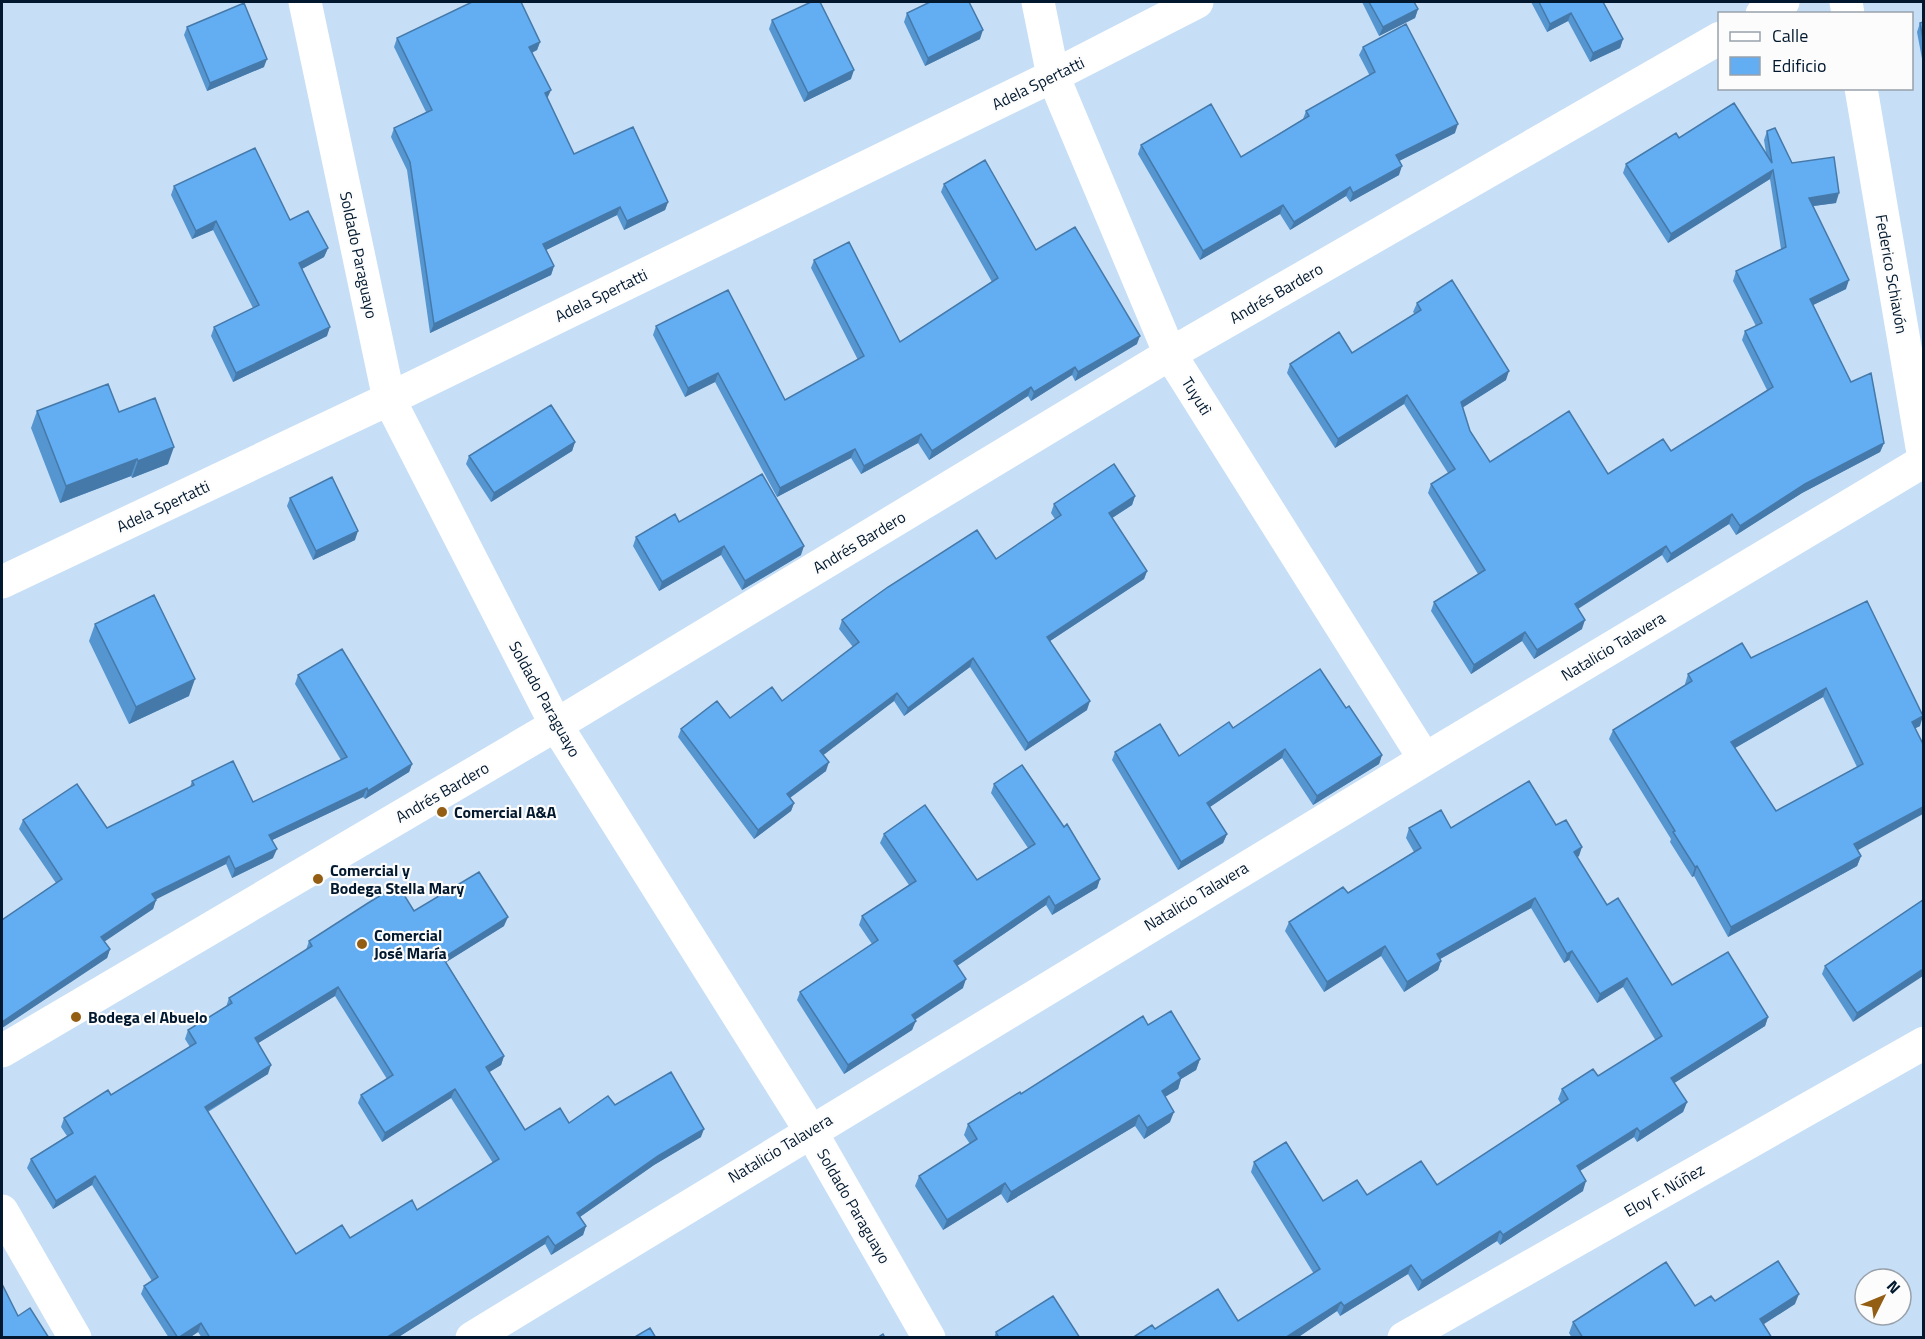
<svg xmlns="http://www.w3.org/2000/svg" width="1925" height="1339" font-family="'Titillium Web',sans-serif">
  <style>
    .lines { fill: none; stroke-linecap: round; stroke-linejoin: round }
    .minor { stroke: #fff; stroke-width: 33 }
    .wall { fill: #5595d0; fill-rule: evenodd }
    .shaded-wall { fill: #4579a9 }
    .building { fill: #63adf2; stroke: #4579a9; stroke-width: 1.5; fill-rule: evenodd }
    .poi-dot { fill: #935e14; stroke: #fcfcfc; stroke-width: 2 }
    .labels { text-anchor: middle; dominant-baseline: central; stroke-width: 4.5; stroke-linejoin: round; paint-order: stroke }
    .street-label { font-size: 16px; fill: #01182e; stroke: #fcfcfc }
    .poi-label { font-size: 16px; font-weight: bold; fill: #01182e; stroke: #fcfcfc; text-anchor: start }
  </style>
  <rect width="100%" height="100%" fill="#c6def6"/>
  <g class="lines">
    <path class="minor" d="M305,2L389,399L556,725L810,1130L929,1338
      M1038,2L1053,76L1170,354L1424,758
      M1846,2L1848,14
      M1762,14L1783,2
      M1861,88L1924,459
      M2,582L389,399L1053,76L1197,2
      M2,1051L556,725L1170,354L1720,38
      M2,1211L75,1338
      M472,1338C954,1042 1438,750 1924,461
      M1404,1338L1924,1043"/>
  </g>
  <path class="wall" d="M1362,2H1414L1418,9L1415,18L1379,36Z
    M1531,2H1603L1623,39L1620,48L1590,62L1568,21L1547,32Z
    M907,13L980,39L925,66L904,22Z
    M772,20L851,79L804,102L769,29Z
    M1923,22V64L1917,32L1920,23Z
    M187,27L264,67L207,91L184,35Z
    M397,38L540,42L537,50L532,53L547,99L574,154L668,202L665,210L624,230L617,215L546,250L554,266L551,275L430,333L407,170L391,137L394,128L426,112L394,47Z
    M1363,47L1455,133L1399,161V175L1350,202L1346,196L1290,230L1280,214L1200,260L1138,154L1141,145L1241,157L1303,119L1306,111L1370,76L1359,55Z
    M1767,131L1792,163L1836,203L1813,206L1846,289L1813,305L1851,382L1884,443L1880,452L1802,493L1736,535L1729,524L1667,563L1662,555L1578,609L1582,629L1534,659L1522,641L1471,674L1431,611L1434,602L1478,574L1428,493L1431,484L1448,473L1404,404L1335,448L1287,373L1290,364L1352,353L1415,314L1413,312L1417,303L1506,380L1462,408L1470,431L1490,462L1608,474L1671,451L1767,390L1742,340L1745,331L1756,326L1733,281L1736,271L1781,249L1770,179L1668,243L1623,173L1626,164L1679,138L1766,153L1764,140Z
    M944,184L1036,250L1137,344L1075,381L1072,375L1031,401L1028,396L929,460L918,443L861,474L851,458L777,497L715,382L685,397L653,335L656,326L785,400L858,360L811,268L814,260L900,342L992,282L941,192Z
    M174,186L290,220L328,248L324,257L302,269L327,336L233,382L211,336L214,327L253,308L213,230L192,239L171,195Z
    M37,411L119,412L168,464L132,478L131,476L60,503L31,428Z
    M575,442L572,451L491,502L466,464L469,456Z
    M1135,496L1132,505L1112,518L1147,571L1144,579L1050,641L1087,710L1025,751L970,667L904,716L894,701L823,755L826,771L790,798L794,803L791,811L754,839L678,737L681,729L730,718L782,701L853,647L839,629L842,620L996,559L1055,519L1051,513L1054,504Z
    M290,498L355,540L313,560L287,506Z
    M636,537L801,555L742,590L721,555L659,591L633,546Z
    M1867,601L1920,726L1915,728L1857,850L1861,856L1857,866L1728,937L1694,876L1692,877L1670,842L1671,839L1609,739L1613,730L1685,685V684L1688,674L1751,658ZM1823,697L1857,767L1776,811L1735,748Z
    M95,624L189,696L129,724L89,641Z
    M298,675L412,764L409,772L365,799L363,797L272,840L273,858L232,878L226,864L155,899L156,900L153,909L104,941L110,949L107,958L2,1028V920L56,883L19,829L23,820L107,828L190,787L192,781L253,802L341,760L295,684Z
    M1346,708L1382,755L1379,764L1313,805L1282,758L1210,807L1227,834L1223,843L1178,870L1112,760L1115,752L1179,756L1233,728Z
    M994,784L1064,827L1100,879L1097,888L1052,915L1046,905L957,966L963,988L915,1020L912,1030L844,1074L797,1000L800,992L872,944L859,925L862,916L909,885L880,843L884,834L977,880L1028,848L991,793Z
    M1556,825L1579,856L1577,857L1607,905L1672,985L1768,1017L1765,1026L1674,1083L1687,1102L1683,1112L1637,1142L1634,1137L1580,1171L1583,1191L1500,1245L1497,1241L1418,1291L1408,1274L1340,1316L1337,1311L1297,1338H1132L1155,1329L1238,1321L1314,1274L1251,1172L1254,1162L1323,1201L1437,1185L1561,1104L1558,1099L1562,1089L1598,1076L1656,1041L1623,987L1597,1003L1569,960L1564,963L1531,908L1440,959L1441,961L1438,970L1404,992L1381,956L1324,992L1285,931L1289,922L1348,893L1414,852L1406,838L1409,828Z
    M1923,900L1853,1022L1822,974L1825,966Z
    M414,911L504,926L446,962L504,1056L501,1065L489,1072L525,1130L569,1123L615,1105L701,1137L654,1165L580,1217L586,1226L583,1235L551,1255L545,1244L397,1338H202L198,1332L189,1338H169L141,1294L144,1286L152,1281L92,1185L53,1209L27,1168L31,1159L67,1136L61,1127L64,1118L111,1095L190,1047L185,1039L188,1030L226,1007L229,998L306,950L309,941ZM335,996L387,1079L361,1095L358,1103L382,1142L451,1098L493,1163L417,1210L350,1238L296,1254L208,1112L268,1074L258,1043Z
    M1148,1025L1200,1059L1196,1070L1181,1079L1178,1089L1165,1097L1170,1122L1144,1139L1135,1126L1007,1203L1001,1194L943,1230L915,1186L919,1176L970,1144L964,1135L968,1124Z
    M1715,1301L1795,1304L1764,1324L1772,1338H1572L1569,1333L1573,1322L1695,1306Z
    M996,1332L1080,1338H994Z"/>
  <path class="shaded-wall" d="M1418,9L1415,18L1379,36L1383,27Z
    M1571,13L1568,21L1547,32L1550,24Z
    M983,30L980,39L925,66L928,58Z
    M1623,39L1620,48L1590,62L1593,53Z
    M540,42L537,50L526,55L529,47Z
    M267,59L264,67L207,91L210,83Z
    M854,70L851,79L804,102L808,93Z
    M551,90L547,99L545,93Z
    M1458,124L1455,133L1393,164L1396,155Z
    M1402,166L1399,175L1350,202L1353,193Z
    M1773,170L1770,179L1668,243L1671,234Z
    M1350,187L1346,196L1290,230L1294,222Z
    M1839,193L1836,203L1806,207L1809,198Z
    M668,202L665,210L624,230L627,221Z
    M1283,205L1280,214L1200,260L1203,251Z
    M620,207L617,215L540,253L543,244Z
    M216,221L213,230L192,239L196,231Z
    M328,248L324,257L296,272L299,263Z
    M554,266L551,275L430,333L434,324Z
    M1849,280L1846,289L1807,308L1810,299Z
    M330,327L327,336L233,382L236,373Z
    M1140,336L1137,344L1075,381L1078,372Z
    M1075,367L1072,375L1031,401L1034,392Z
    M1509,371L1506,380L1457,411L1461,402Z
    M718,373L715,382L685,397L688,388Z
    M1031,387L1028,396L929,460L932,451Z
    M1407,395L1404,404L1335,448L1338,439Z
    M921,434L918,443L861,474L864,466Z
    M575,442L572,451L491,502L494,493Z
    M1884,443L1880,452L1802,493L1736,535L1740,526L1805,484Z
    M174,447L168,464L132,478L138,461Z
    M855,449L851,458L777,497L780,488Z
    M137,459L131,476L60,503L66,486Z
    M1135,496L1132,505L1106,522L1109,513Z
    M1732,514L1729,524L1667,563L1671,554Z
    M358,531L355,540L313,560L316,551Z
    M724,546L721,555L659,591L662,582Z
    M804,546L801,555L742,590L745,581Z
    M1666,546L1662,555L1571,613L1575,604Z
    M1147,571L1144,579L1044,645L1047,637Z
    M1585,620L1582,629L1534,659L1537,650Z
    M1525,632L1522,641L1471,674L1474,665Z
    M973,658L970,667L904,716L908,708Z
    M195,679L189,696L129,724L136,707Z
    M1826,688L1823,697L1728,752L1731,742Z
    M897,693L894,701L817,760L820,751Z
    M1090,701L1087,710L1025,751L1028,743Z
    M1923,716L1920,726L1908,732L1912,722Z
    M1285,749L1282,758L1204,811L1207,803Z
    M1382,755L1379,764L1313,805L1317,796Z
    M829,762L826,771L784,802L787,794Z
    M412,764L409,772L365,799L368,791Z
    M367,788L363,797L266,843L269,835Z
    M794,803L791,811L754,839L758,830Z
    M1923,807V814L1851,854L1854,844Z
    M1227,834L1223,843L1178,870L1181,862Z
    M1582,847L1579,856L1570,862L1574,852Z
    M277,849L273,858L232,878L235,869Z
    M229,856L226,864L149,903L152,894Z
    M1861,856L1857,866L1728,937L1731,927Z
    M1697,866L1694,876L1692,877L1695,867Z
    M1100,879L1097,888L1052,915L1055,906Z
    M1049,896L1046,905L951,970L954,961Z
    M1535,898L1531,908L1433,963L1437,954Z
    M156,900L153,909L98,946L101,937Z
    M508,917L504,926L440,966L443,958Z
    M1385,946L1381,956L1324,992L1327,982Z
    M110,949L107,958L2,1028V1022Z
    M1572,951L1569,960L1564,963L1567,954Z
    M1441,961L1438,970L1404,992L1407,982Z
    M1923,969V976L1853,1022L1857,1013Z
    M1627,978L1623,987L1597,1003L1600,994Z
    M966,979L963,988L908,1024L912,1015Z
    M338,987L335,996L252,1047L255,1038Z
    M1768,1017L1765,1026L1668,1087L1671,1078Z
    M916,1021L912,1030L844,1074L848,1065Z
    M504,1056L501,1065L483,1076L486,1067Z
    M1200,1059L1196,1070L1181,1079L1178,1089L1158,1101L1162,1091L1178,1073Z
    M271,1065L268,1074L201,1115L205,1107Z
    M455,1089L451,1098L382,1142L385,1133Z
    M1687,1102L1683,1112L1637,1142L1640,1132Z
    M1174,1112L1170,1122L1144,1139L1147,1128Z
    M1139,1115L1135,1126L1007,1203L1011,1192Z
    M1637,1128L1634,1137L1573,1175L1577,1166Z
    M704,1129L701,1137L654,1165L574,1221L577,1213L658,1156Z
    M95,1176L92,1185L53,1209L56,1201Z
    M1586,1181L1583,1191L1500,1245L1503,1235Z
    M1005,1183L1001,1194L943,1230L947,1220Z
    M586,1226L583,1235L551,1255L555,1246Z
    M1500,1231L1497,1241L1418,1291L1422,1281Z
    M548,1236L545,1244L397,1338H386Z
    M1411,1265L1408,1274L1340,1316L1344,1306Z
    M1799,1294L1795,1304L1756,1329L1760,1319Z
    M1341,1302L1337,1311L1297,1338H1285Z
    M201,1323L198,1332L189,1338H178Z"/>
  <path class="building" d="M472,2H521L540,42L529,47L551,90L545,93L574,154L633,127L668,202L627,221L620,207L543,244L554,266L434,324L410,162L394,128L432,110L397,38Z
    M811,2H820L854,70L808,93L772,20Z
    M930,2H969L983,30L928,58L907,13Z
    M1369,2H1414L1418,9L1383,27Z
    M1539,2H1603L1623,39L1593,53L1571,13L1550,24Z
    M244,3L267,59L210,83L187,27Z
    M1923,22V39L1920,23Z
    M1406,24L1458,124L1396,155L1402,166L1353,193L1350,187L1294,222L1283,205L1203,251L1141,145L1211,104L1241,157L1309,116L1306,111L1375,72L1363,47Z
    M1734,103L1772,163L1767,131L1775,128L1792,163L1834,157L1839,193L1809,198L1849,280L1810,299L1851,382L1871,373L1884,443L1805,484L1740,526L1732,514L1671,554L1666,546L1575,604L1585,620L1537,650L1525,632L1474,665L1434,602L1485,570L1431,484L1455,469L1407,395L1338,439L1290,364L1339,332L1352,353L1421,310L1417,303L1452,280L1509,371L1461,402L1470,431L1490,462L1569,411L1608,474L1663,439L1671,451L1773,387L1745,331L1762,323L1736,271L1786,247L1773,170L1671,234L1626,164L1676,133L1679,138Z
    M255,148L290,220L308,211L328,248L299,263L330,327L236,373L214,327L259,305L216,221L196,231L174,186Z
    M985,160L1036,250L1075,227L1140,336L1078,372L1075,367L1034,392L1031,387L932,451L921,434L864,466L855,449L780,488L718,373L688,388L656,326L728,290L785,400L864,356L814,260L849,242L900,342L998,278L944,184Z
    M108,384L119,412L155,398L174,447L138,461L137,459L66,486L37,411Z
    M551,405L575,442L494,493L469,456Z
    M1114,464L1135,496L1109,513L1147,571L1047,637L1090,701L1028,743L973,658L908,708L897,693L820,751L829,762L787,794L794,803L758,830L681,729L717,701L730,718L772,687L782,701L859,642L842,620L888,587L977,530L996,559L1061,515L1054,504Z
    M762,474L804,546L745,581L724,546L662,582L636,537L675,514L679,522Z
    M332,477L358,531L316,551L290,498Z
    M154,595L195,679L136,707L95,624Z
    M1867,601L1923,716L1912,722L1923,744V807L1854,844L1861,856L1731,927L1697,866L1695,867L1673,832L1675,831L1613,730L1692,681L1688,674L1742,643L1751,658ZM1826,688L1863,764L1776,811L1731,742Z
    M342,649L412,764L368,791L367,788L269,835L277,849L235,869L229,856L152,894L156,900L101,937L110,949L2,1022V920L62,879L23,820L77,784L107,828L194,785L192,781L233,761L253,802L347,757L298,675Z
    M1320,669L1346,708L1349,706L1382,755L1317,796L1285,749L1207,803L1227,834L1181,862L1115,752L1160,724L1179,756L1229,722L1233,728Z
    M1022,765L1064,827L1067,824L1100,879L1055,906L1049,896L954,961L966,979L912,1015L916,1021L848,1065L800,992L878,940L862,916L916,881L884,834L925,805L977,880L1035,844L994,784Z
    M1529,781L1556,825L1566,820L1582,847L1574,852L1607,905L1618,898L1672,985L1728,952L1768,1017L1671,1078L1687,1102L1640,1132L1637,1128L1577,1166L1586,1181L1503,1235L1500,1231L1422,1281L1411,1265L1344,1306L1341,1302L1285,1338H1132L1152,1325L1155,1329L1218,1289L1238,1321L1320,1269L1254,1162L1286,1142L1323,1201L1357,1180L1367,1195L1421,1161L1437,1185L1568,1099L1562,1089L1593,1069L1598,1076L1662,1036L1627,978L1600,994L1572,951L1567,954L1535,898L1437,954L1441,961L1407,982L1385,946L1327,982L1289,922L1343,887L1348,893L1421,848L1409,828L1441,810L1451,828Z
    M479,872L508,917L443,958L504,1056L486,1067L525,1130L560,1108L569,1123L608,1096L615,1105L671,1072L704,1129L658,1156L577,1213L586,1226L555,1246L548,1236L386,1338H210L201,1323L178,1338L144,1286L158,1277L95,1176L56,1201L31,1159L73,1133L64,1118L108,1090L111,1095L196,1043L188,1030L232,1003L229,998L312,946L309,941L368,903L398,885L414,911ZM338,987L393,1075L361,1095L385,1133L455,1089L499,1159L417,1210L412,1200L350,1238L342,1225L296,1254L205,1107L271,1065L255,1038Z
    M1923,900V969L1857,1013L1825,966Z
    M1171,1011L1200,1059L1178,1073L1181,1078L1162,1091L1174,1112L1147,1128L1139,1115L1011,1192L1005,1183L947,1220L919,1176L977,1139L968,1124L1020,1092L1021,1094L1143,1016L1148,1025Z
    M1778,1261L1799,1294L1760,1319L1772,1338H1583L1573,1322L1666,1262L1695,1306L1711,1296L1715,1301Z
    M2,1284L18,1316L30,1308L49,1338H2Z
    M1053,1296L1080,1338H999L996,1332Z
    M650,1328L656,1338H633Z
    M883,1334L885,1338H877Z"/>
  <g class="poi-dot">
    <circle cx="442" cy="812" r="6"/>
    <circle cx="318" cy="879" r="6"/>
    <circle cx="362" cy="944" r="6"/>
    <circle cx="76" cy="1017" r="6"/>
  </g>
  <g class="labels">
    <g class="street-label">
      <text transform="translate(1038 83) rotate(-26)">Adela Spertatti</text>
      <text transform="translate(359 255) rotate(78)">Soldado Paraguayo</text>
      <text transform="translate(1892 274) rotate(80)">Federico Schiavón</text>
      <text transform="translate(1276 293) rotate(-30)">Andrés Bardero</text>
      <text transform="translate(601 295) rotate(-26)">Adela Spertatti</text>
      <text transform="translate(1197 396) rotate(58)">Tuyutì</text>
      <text transform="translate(163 506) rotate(-25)">Adela Spertatti</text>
      <text transform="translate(859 542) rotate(-31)">Andrés Bardero</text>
      <text transform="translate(1613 646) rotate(-31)">Natalicio Talavera</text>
      <text transform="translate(545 699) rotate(61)">Soldado Paraguayo</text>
      <text transform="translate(442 792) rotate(-30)">Andrés Bardero</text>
      <text transform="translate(1196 896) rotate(-31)">Natalicio Talavera</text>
      <text transform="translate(780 1148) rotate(-31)">Natalicio Talavera</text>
      <text transform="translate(1664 1190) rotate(-30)">Eloy F. Núñez</text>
      <text transform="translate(854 1206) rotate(60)">Soldado Paraguayo</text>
    </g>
    <g class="poi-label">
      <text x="454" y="812">Comercial A&amp;A</text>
      <text x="330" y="870">Comercial y<tspan x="330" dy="18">Bodega Stella Mary</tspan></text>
      <text x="374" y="935">Comercial<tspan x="374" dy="18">José María</tspan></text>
      <text x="88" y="1017">Bodega el Abuelo</text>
    </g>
  </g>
  <rect width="1925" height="1339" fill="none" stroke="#01182e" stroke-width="6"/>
  <rect x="1718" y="12" width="195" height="78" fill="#fcfcfc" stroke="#98a1aa" stroke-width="1.5"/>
  <rect x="1730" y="32" width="30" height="9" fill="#ffffff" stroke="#98a1aa" stroke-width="1.5"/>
  <text x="1772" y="42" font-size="18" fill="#01182e">Calle</text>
  <rect x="1730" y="57" width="30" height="18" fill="#63adf2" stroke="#98a1aa" stroke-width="1.5"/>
  <text x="1772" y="72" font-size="18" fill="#01182e">Edificio</text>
  <g transform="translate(1883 1297) rotate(47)"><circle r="28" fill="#fcfcfc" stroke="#98a1aa" stroke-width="1.5"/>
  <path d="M0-4.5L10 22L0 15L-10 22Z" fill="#935e14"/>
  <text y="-9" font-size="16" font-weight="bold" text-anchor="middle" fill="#01182e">N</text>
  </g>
</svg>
